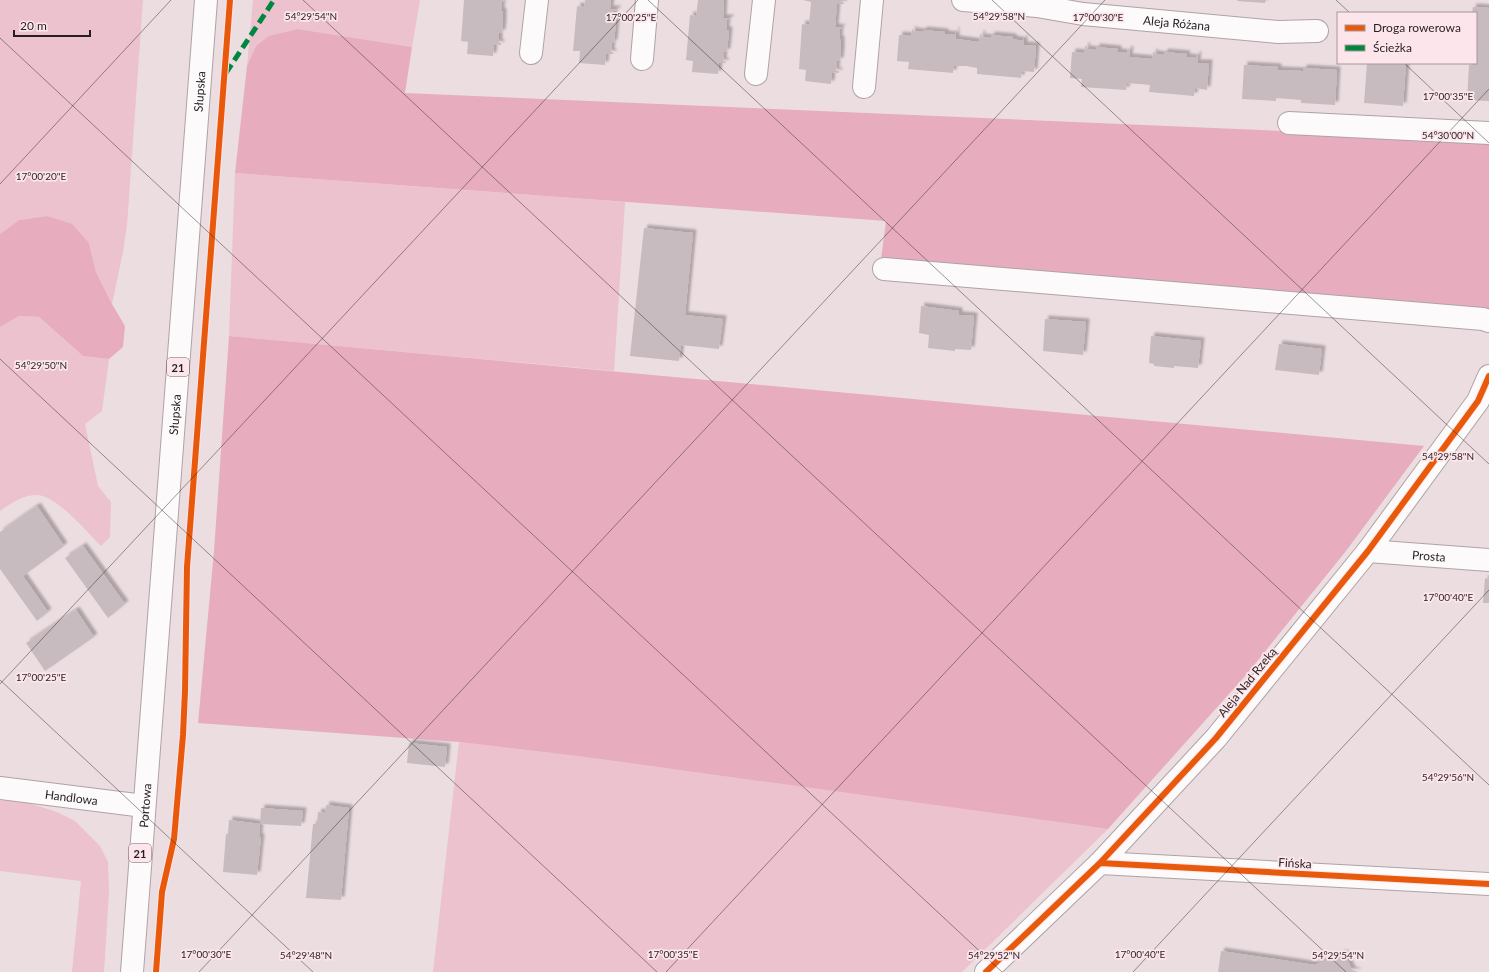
<svg xmlns="http://www.w3.org/2000/svg" width="1489" height="972" font-family="Lato,sans-serif">
  <style>
    .green { fill: #ebc2cd }
    .forest { fill: #e7adbe }
    .building { fill: #c8bbbf; filter: url(#shadow) }
    .lines { fill: none; stroke-linecap: round; stroke-linejoin: round }
    .minor-casing { stroke: #aea3a6; stroke-width: 24 }
    .major-casing { stroke: #aea3a6; stroke-width: 24 }
    .minor { stroke: #fcfafa; stroke-width: 22 }
    .major { stroke: #fcfafa; stroke-width: 22 }
    .quiet { stroke: #00873e; stroke-width: 5; stroke-dasharray: 10 5; stroke-linecap: butt }
    .cycleway-casing { stroke: #fce6eb; stroke-width: 8 }
    .cycleway { stroke: #e8590c; stroke-width: 6 }
    .ticks { fill: none; stroke: #271e20; stroke-width: 1; stroke-opacity: 0.45 }
    .labels { text-anchor: middle; dominant-baseline: central; stroke-width: 3.5; stroke-linejoin: round; paint-order: stroke }
    .shield { fill: #fce6eb; stroke: #675a5d; stroke-width: 1 }
    .shield-label { font-size: 11px; font-weight: bold; fill: #271e20 }
    .street-label { font-size: 12px; fill: #271e20; stroke: #fce6eb }
    .ticks-label { font-size: 10px; text-anchor: middle; fill: #271e20; stroke: #fce6eb; stroke-width: 3.5; stroke-linejoin: round; paint-order: stroke }
  </style>
  <defs>
    <filter id="shadow"><feDropShadow dx="3.5" dy="-3.5" stdDeviation="1" flood-color="#0004"/></filter>
  </defs>
  <rect width="100%" height="100%" fill="#ecdde1"/>
  <path class="green" d="M0,0H143L127,225L123,252L112,304L96,272L89,243L47,216L19,220L0,234Z
    M253,0H420L412,47L298,29L256,46L247,66Z
    M235,173L625,202L614,371L229,336Z
    M19,316L39,317L83,356L109,359L102,411L85,424L98,486L111,502L110,537L101,546C88,533 56,495 37,495C23,495 11,503 0,511V327Z
    M459,742L585,757L1108,829L962,972H433Z
    M1,800L25,802L57,812L75,821L100,846L108,862L109,892L104,972H72L81,881L0,871V801Z"/>
  <path class="forest" d="M298,29L412,47L405,93L1489,140V311L881,259L886,221L235,173L247,66L256,46L269,36Z
    M47,216L72,224L89,243L96,272L112,304L125,326L123,347L109,359L83,356L39,317L19,316L0,327V234L19,220Z
    M229,336L1424,446L1346,551L1246,675L1108,829L585,757L459,742L198,723L214,551Z"/>
  <path class="building" d="M464,0H505L504,2L502,1L501,11L503,12V22L502,33H499V43H501V45L494,44L493,56L467,54L468,42L461,41Z
    M585,0H611L610,9H617V11H614L613,21H616L614,43H612L611,52L614,53L613,54H606L605,65L579,63L580,51H573L577,6L584,7Z
    M698,0H724L723,18H730V20H727L726,30H729L727,52H724L723,61L726,62V63H719L718,74L692,72L693,61L686,60L690,15L696,16Z
    M803,0H842V2L844,3V4H837L835,27L842,28V29H840L839,39H841V50L840,61H837L836,71H839V73L832,72L831,84L805,81L806,70L799,69L802,24L809,25L811,2Z
    M1238,0H1266L1265,3L1237,1Z
    M1473,7L1489,8V101L1467,100L1469,65H1473V63H1476V13H1472Z
    M912,29H913V31L923,32V30L945,32V34L955,35V30H956V39L979,42L980,34H982L981,37L991,38V35L1013,37V39L1023,41V38H1024V45L1036,46L1034,72L1022,71L1021,78L977,74V68L966,66H954L953,73L908,69L909,62L897,61L899,35L911,36Z
    M1085,46H1087L1086,49L1096,50V47L1118,49V52L1127,53L1128,49L1130,50L1129,57L1152,59L1153,52H1155L1154,54L1164,55V52L1187,54L1186,57L1196,58V55H1198L1197,63H1209L1207,90L1195,88L1194,96L1149,92L1150,85L1139,84L1127,83L1126,90L1081,87L1082,79L1070,78L1072,52L1084,53Z
    M1367,63H1406L1403,106L1364,103Z
    M1244,65L1278,67V70L1303,71V68L1337,70L1335,105L1301,103V100L1276,98V101L1242,99Z
    M644,228L693,233L685,315L723,319L719,349L681,345L679,361L630,356Z
    M921,306L959,311V315L974,316L971,350L955,349V351L928,348L929,335L919,333Z
    M1045,319L1086,322L1083,355L1043,351Z
    M1151,336L1201,341L1198,368L1174,366V368L1154,366V364L1149,363Z
    M1279,344L1322,349L1319,375L1275,370Z
    M37,506L64,546L23,576L48,612L37,621L0,569V532Z
    M83,546L125,604L108,618L65,558Z
    M1485,578L1489,579V603H1483Z
    M76,610L94,637L45,671L26,643Z
    M409,743L447,747L445,767L407,763Z
    M326,805L349,808L341,900L306,898L313,824H317L318,812L325,813Z
    M261,808L303,811L301,826L260,824Z
    M229,820L260,824L259,837H261L257,875L223,872L226,834H228Z
    M1221,951L1315,965L1344,953L1352,970L1359,972H1218Z"/>
  <g class="lines">
    <defs>
      <g id="minor">
        <path id="s1" d="M963,0L1037,6L1083,14L1278,32L1317,31"/>
        <path d="M531,53L537,0"/>
        <path d="M642,59L647,0"/>
        <path d="M756,74L764,0"/>
        <path d="M864,87L872,0"/>
        <path d="M1289,123L1489,133"/>
        <path d="M884,269L1483,319L1489,321"/>
        <path id="s2" d="M1368,551L1489,560"/>
        <path id="s3" d="M0,788L144,806"/>
        <path d="M1100,863L1489,884"/>
        <path d="M986,972L1100,863L1216,738L1368,551L1478,401L1489,376"/>
      </g>
      <g id="major">
        <path id="s4" d="M132,972L206,0"/>
      </g>
    </defs>
    <use href="#minor" class="minor-casing"/>
    <use href="#major" class="major-casing"/>
    <use href="#minor" class="minor"/>
    <use href="#major" class="major"/>
    <path class="quiet" d="M226,73L274,0"/>
    <defs>
      <path id="cycleway" d="M1100,863L1489,884
        M156,972L162,892L174,839L183,735L185,691L187,567L230,0
        M986,972L1100,863L1216,738L1368,551L1478,401L1489,376"/>
    </defs>
    <use href="#cycleway" class="cycleway-casing"/>
    <use href="#cycleway" class="cycleway"/>
  </g>
  <path class="ticks" d="M303,0L1346,972M648,0L1489,785M992,0L1489,464M1336,0L1350,13M0,38L1002,972M1404,63L1489,143M0,184L171,0M0,359L657,972M0,680L313,972M0,684L638,0M199,972L1105,0M666,972L1489,89M1133,972L1489,590"/>
  <g class="labels">
    <g class="shield">
      <rect x="167" y="358" width="22" height="18" rx="3"/>
      <rect x="129" y="844" width="22" height="18" rx="3"/>
    </g>
    <g class="shield-label">
      <text x="178" y="367">21</text>
      <text x="140" y="853">21</text>
    </g>
    <g class="street-label">
      <text stroke="none"><textPath href="#s1" startOffset="215">Aleja Różana</textPath></text>
      <text stroke="none"><textPath href="#s4" startOffset="883">Słupska</textPath></text>
      <text stroke="none"><textPath href="#s4" startOffset="559">Słupska</textPath></text>
      <text stroke="none"><textPath href="#s2" startOffset="61">Prosta</textPath></text>
      <text transform="translate(1247 682) rotate(-51)">Aleja Nad Rzeką</text>
      <text stroke="none"><textPath href="#s3" startOffset="72">Handlowa</textPath></text>
      <text stroke="none"><textPath href="#s4" startOffset="167">Portowa</textPath></text>
      <text transform="translate(1295 863) rotate(3)">Fińska</text>
    </g>
  </g>
  <g class="ticks-label">
    <text x="311" y="20">54°29'54"N</text>
    <text x="999" y="20">54°29'58"N</text>
    <text x="631" y="21">17°00'25"E</text>
    <text x="1098" y="21">17°00'30"E</text>
    <text x="1448" y="100">17°00'35"E</text>
    <text x="1448" y="139">54°30'00"N</text>
    <text x="41" y="180">17°00'20"E</text>
    <text x="41" y="369">54°29'50"N</text>
    <text x="1448" y="460">54°29'58"N</text>
    <text x="1448" y="601">17°00'40"E</text>
    <text x="41" y="681">17°00'25"E</text>
    <text x="1448" y="781">54°29'56"N</text>
    <text x="206" y="958">17°00'30"E</text>
    <text x="673" y="958">17°00'35"E</text>
    <text x="1140" y="958">17°00'40"E</text>
    <text x="306" y="959">54°29'48"N</text>
    <text x="994" y="959">54°29'52"N</text>
    <text x="1338" y="959">54°29'54"N</text>
  </g>
  <rect x="1337" y="12" width="140" height="52" fill="#fce6eb" stroke="#a7969a"/>
  <rect x="1345" y="25" width="20" height="6" fill="#e8590c" stroke="#a7969a"/>
  <text x="1373" y="32" font-size="12" fill="#271e20">Droga rowerowa</text>
  <rect x="1345" y="45" width="20" height="6" fill="#00873e" stroke="#a7969a"/>
  <text x="1373" y="52" font-size="12" fill="#271e20">Ścieżka</text>
  <path d="M14 30v6h76v-6" fill="none" stroke="#271e20" stroke-width="2"/>
  <text x="20" y="30" font-size="12" fill="#271e20" stroke="#fce6eb" stroke-width="3" paint-order="stroke">20 m</text>
</svg>
